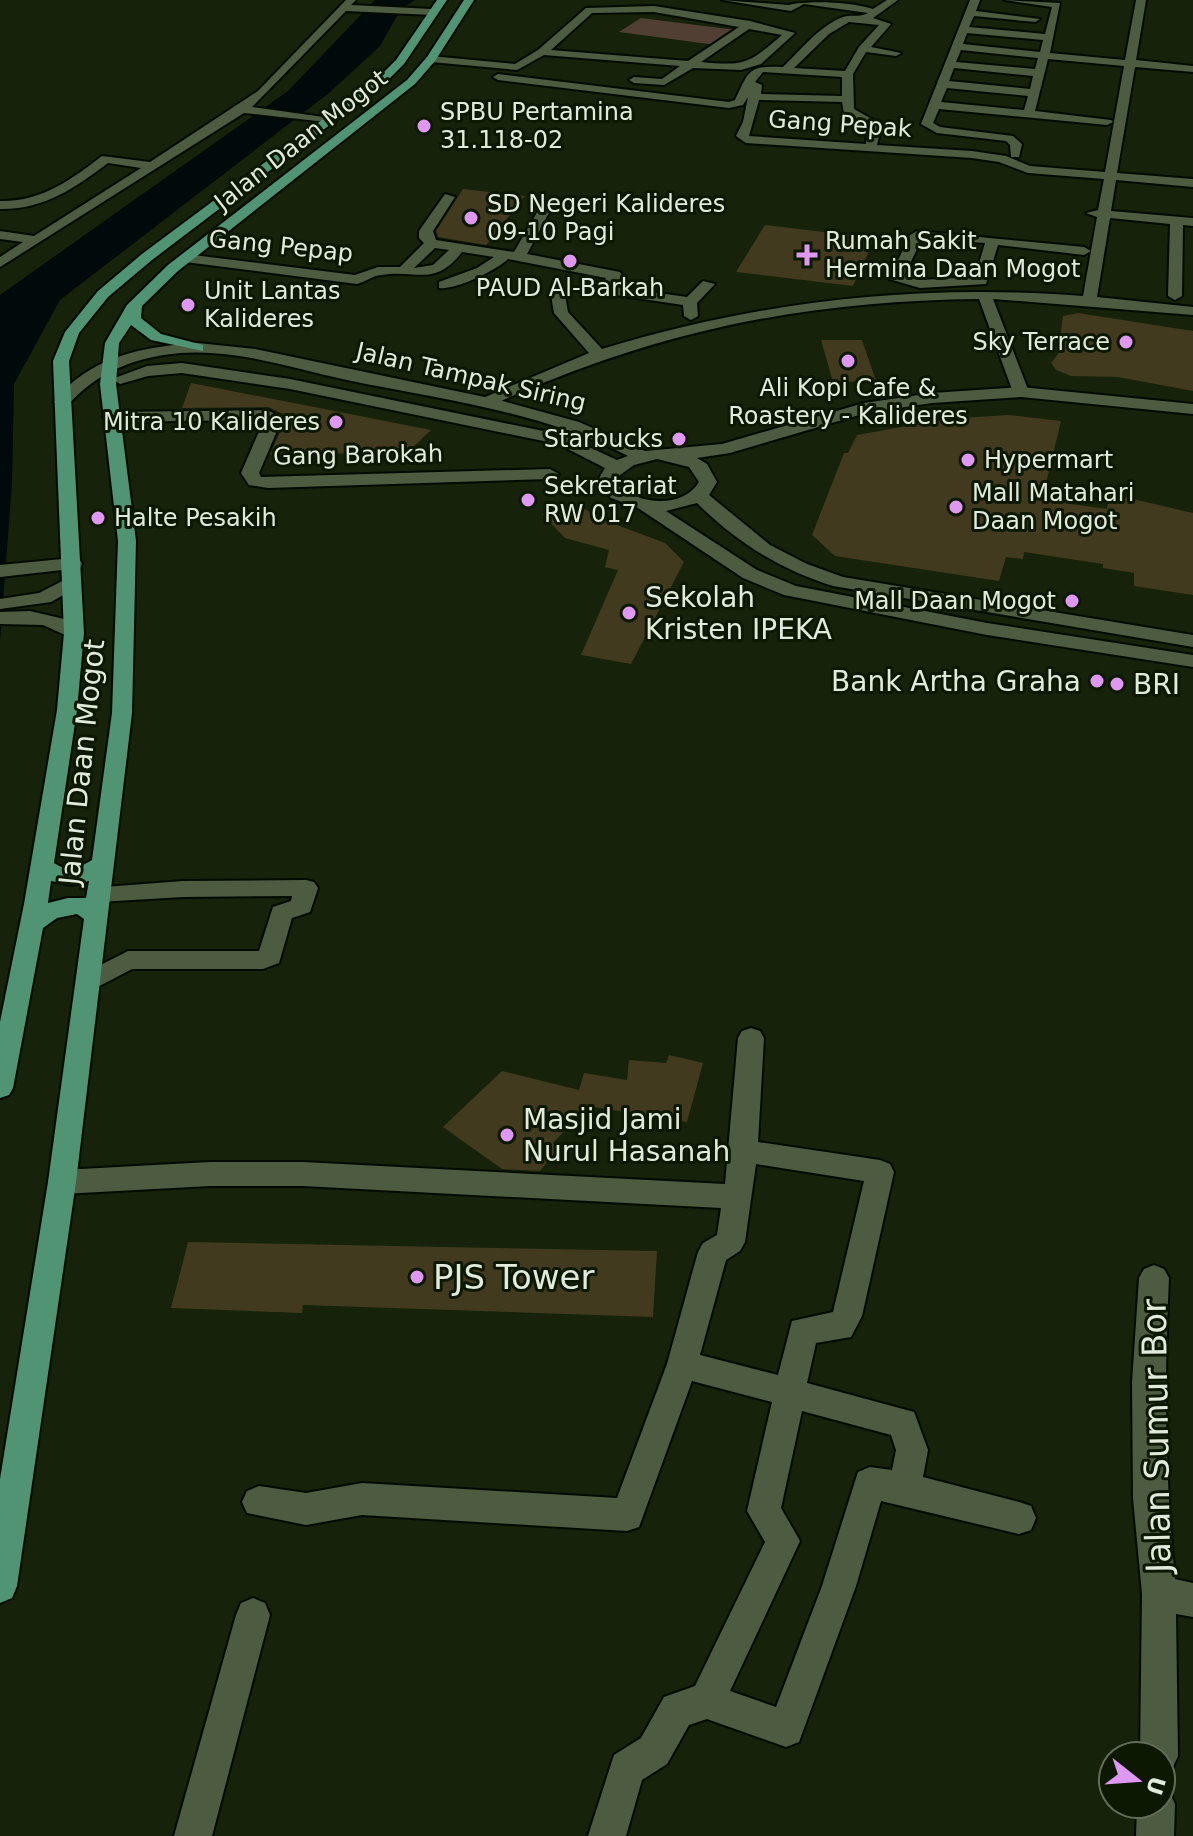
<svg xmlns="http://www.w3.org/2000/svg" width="1193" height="1836" font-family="'DejaVu Sans',sans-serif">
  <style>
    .green { fill: #503f32 }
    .water { fill: #000a0b }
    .building { fill: #413a1e }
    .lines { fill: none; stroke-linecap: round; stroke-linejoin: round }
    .minor-casing { stroke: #030b00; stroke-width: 4 }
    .secondary-casing { stroke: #030b00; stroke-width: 4 }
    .trunk-casing { stroke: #030b00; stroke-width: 4 }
    .minor { fill: #4d5b40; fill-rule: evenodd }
    .secondary { fill: #4d5b40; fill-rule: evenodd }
    .trunk { fill: #509474; fill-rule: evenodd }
    .poi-dot { fill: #de98f2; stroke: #0d1802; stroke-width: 3 }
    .labels { text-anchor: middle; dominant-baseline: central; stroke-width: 6; stroke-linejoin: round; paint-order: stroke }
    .far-poi-label { font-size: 24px; fill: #e2ebdb; stroke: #0d1802; text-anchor: start }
    .far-street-label { font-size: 24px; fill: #e2ebdb; stroke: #0d1802 }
    .poi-label { font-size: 28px; fill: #e2ebdb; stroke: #0d1802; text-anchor: start }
    .street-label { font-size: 28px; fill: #e2ebdb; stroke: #0d1802 }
    .near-poi-label { font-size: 34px; fill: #e2ebdb; stroke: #0d1802; text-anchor: start }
    .near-street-label { font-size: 34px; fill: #e2ebdb; stroke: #0d1802 }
  </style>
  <rect width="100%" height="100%" fill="#162209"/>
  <path class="green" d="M641,18L736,30L716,45L619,32Z"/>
  <path class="water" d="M375,0H415L401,9L380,46L329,93L60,300L14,384L12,483L0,642V295L288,91Z"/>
  <path class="building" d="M463,189L525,196L486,245L438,237L436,231Z
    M765,225L875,238L853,286L736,272Z
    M1078,313L1193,331V391L1118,377L1071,376L1056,370L1051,363L1058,354L1063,316Z
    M821,340H862L876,381L833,382Z
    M191,383L299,404L431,430L408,452L270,455L285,420L283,414L268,407L182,408Z
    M1009,415L1061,421L1042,500L1107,509L1108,502L1123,504L1124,497L1193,513V595L1134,586V573L1103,568V564L1024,552L1023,559L1006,557L999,581L835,556L812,535L844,453H848L857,435L946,419Z
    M580,506L601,519L665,543L684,562L631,664L581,655L618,570L605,567L609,550L565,538L542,514Z
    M669,1055L703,1063L687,1122L588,1106L553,1143L558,1149L540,1171L502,1169L443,1127L502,1071L579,1090L584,1073L627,1080L629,1060L666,1063Z
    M188,1242L657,1251L653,1317L303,1305L302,1313L171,1308Z"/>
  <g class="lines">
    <defs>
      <path id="minor" d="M346,0H356L351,5L432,9L437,12L432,15L346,11L252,107L331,118L335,119V123L244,113L0,267V257L23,242L0,239V231L34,236L141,168L108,163C75,188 43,210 0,209V201C41,202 71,180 102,156L150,162L258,91Z
        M722,0L789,5C808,0 853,2 873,9L887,0H898L873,18L891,24L871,47L901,53L896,56L866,52L853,74L854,109L877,122L880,132L877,145L972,151L1006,156L1030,166L1105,172L1124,66L1048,59L1035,111L1111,120L1113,122L1107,125L939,109L933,123L940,127L1013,136L1022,144L1019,157H1011L1010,145L1006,141L937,133L921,124L970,0H980L976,11L1040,19L1035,22L974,16L969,27L1045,34L1052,7L1004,0L1060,3L1050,53L1125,60L1136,0H1146L1136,60L1193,66V72L1135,67L1117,173L1193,179V187L1116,180L1111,211L1193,218V226L1183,225L1182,296L1175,300L1168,296L1170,224L1110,218L1097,297L1193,307V315L993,299L1029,392L1021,397L1013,392L979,299C800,301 652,332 490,406H478V400L589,353L554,313L551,295L558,291L565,295L568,312L602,349C759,301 918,283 1083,296L1091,251L1084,255L998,245L986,284L920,288L889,279L910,235L917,231L1084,247L1091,251L1097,217L1086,213L1098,210L1104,179L1028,173L999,162L972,158L746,143L736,136L743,122L748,97L743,105L729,108L498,80L493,77L498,74L729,102L735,100C749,71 748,65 783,67C801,50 819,26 843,17C852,14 859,18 868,13L804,4L791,11ZM849,22L879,25L859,47L845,71L794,68L829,34ZM967,33L1043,40L1040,52L963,44ZM961,50L1038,58L1035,69L956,62ZM954,68L1033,76L1030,89L949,81ZM763,72L842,77V96L761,94L762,85L755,82ZM947,88L1028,96L1024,110L941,102ZM759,100L842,102L844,113L867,124L866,144L749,136ZM922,239L985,243L975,277L920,280L904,276Z
        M654,6L750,21L795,33L761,64L741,70L693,68L664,85L634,83L629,80L634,77L662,79L680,66L544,55L517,70L431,62L426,59L431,56L515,64L538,50L586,8ZM654,12L739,27L688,61L551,50L592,13ZM749,29L782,35C748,64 746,66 701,62Z
        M445,194L455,197L433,231L436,240L514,252L539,209L545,205L551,209L527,254L620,272L622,275L615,287L687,297L703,281L715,284L697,303L698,316L691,320L684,316L683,305L602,293L600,290L606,278L508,259C495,271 456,290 439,288V282L477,268L494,257L462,252C434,288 417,269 381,275C372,276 365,282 357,284L185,262L178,258L185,254L355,275L378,267H400L424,243L419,238V231ZM435,248L449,250L433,265L414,268Z
        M268,410L282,419L259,473L261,477L550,469L559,474L550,479L268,488L249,485L241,473L264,420L111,422L103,417L111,412Z
        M73,558L80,560L82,564L80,568L0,577V565Z
        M72,576L81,582L79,586L51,602L0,609V599L39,593Z
        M30,611L64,619L84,633L74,639L43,625L0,624V612Z
        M306,880L314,882L318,888L310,912L292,918L279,963L263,969H132L90,991L81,989L77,982L81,975L128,951H259L273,907L291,901L292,896L183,897L99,902L91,900L87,894L91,888L183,881Z
        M751,1028L760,1031L764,1038L758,1142L880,1160L890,1164L894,1172L862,1316L851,1337L816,1343L807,1383L914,1412L928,1450L923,1477L1019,1502L1031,1506L1036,1518L1031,1530L1019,1534L881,1501L856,1586L799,1742L786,1747L707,1719L689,1725L667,1764L642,1780L626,1836H588L614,1755L641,1738L664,1697L695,1686L765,1542L747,1511L772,1402L692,1381L639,1527L627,1531L362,1515L306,1525L247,1513L242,1502L247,1491L259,1486L306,1493L362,1483L617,1498L667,1364L698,1252L703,1243L717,1235L721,1208L303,1186H210L62,1194L52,1190L48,1182L52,1174L62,1170L210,1162H303L725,1184L738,1038L742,1031ZM756,1164L864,1181L833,1312L792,1321L778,1375L700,1355L726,1260L740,1251L745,1242ZM802,1411L891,1435L896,1450L892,1470L870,1467L858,1472L822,1586L776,1707L730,1691L800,1541L781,1508Z
        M1154,1265L1164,1269L1169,1278C1164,1379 1165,1478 1175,1579L1193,1583V1617L1176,1614L1178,1756L1172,1769L1161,1774V1756H1140L1142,1594L1133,1498L1132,1382L1139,1278L1144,1269Z
        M253,1598L265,1603L270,1615L212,1836H174L236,1615L241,1603Z
        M1161,1787L1169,1791L1175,1804L1174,1836H1136L1137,1804H1161Z"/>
      <path id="secondary" d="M198,343L255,349L499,400L579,422L645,451L722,444L864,403L932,393L1021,387L1193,404V414L1021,397L932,403L866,413L730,453L697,458L707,464L717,482L709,495L770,545L807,564L843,577L1193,635V647L833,586C781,570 736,542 697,503L666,511L757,570L796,586L987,623L1193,655V667L987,635L784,595L743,578L638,508L611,498L600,485L599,478L605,468L558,444L290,389L182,373L148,376L120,384L112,379L147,366L182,363L290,379L563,435L617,460L628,456C540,411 443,400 347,380C292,368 237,349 180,353C135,357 97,372 68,405L62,407L54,402C88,357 144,346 198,343ZM657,459L689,467L699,482C683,509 637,505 617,484L616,478L634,465Z"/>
      <path id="trunk" d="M437,0H447L404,64L385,83L152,260L108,297L79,333L69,361L84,633L77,710L54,863C67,872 79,868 92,860L112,713L118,541L100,384L105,343L127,305L168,265L407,80L427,57L464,0H474L435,61L415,84L178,271L142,306L141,318L161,334L203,345V351L151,340L131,325L119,343L116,384L136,541L132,713L76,1182L17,1586L12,1598L0,1603V1479L48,1182L84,919L77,914L57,918L43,928L13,1088L9,1095L0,1098V1022L24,904L57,710L64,633L53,361L65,332L98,291L142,254L377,79L396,60ZM51,881L72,885L89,881L86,898H68L48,903Z"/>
    </defs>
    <use href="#minor" class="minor-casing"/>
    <use href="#secondary" class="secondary-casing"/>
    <use href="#trunk" class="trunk-casing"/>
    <use href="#minor" class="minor"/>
    <use href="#secondary" class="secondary"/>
    <use href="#trunk" class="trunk"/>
  </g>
  <g class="poi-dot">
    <circle cx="424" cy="126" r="8"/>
    <circle cx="471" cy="218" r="8"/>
    <path d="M803 243h8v8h8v8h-8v8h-8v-8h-8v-8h8z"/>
    <circle cx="570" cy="261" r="8"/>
    <circle cx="188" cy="305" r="8"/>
    <circle cx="1126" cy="342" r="8"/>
    <circle cx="848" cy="361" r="8"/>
    <circle cx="336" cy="422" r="8"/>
    <circle cx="679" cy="439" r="8"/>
    <circle cx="968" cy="460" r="8"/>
    <circle cx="528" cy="500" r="8"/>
    <circle cx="956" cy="507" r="8"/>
    <circle cx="98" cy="518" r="8"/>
    <circle cx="1072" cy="601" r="8"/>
    <circle cx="629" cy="613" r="8"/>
    <circle cx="1097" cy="681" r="8"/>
    <circle cx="1117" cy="684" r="8"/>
    <circle cx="507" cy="1135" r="8"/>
    <circle cx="417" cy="1277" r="8"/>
  </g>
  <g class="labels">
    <g class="far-poi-label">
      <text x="440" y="112">SPBU Pertamina<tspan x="440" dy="28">31.118-02</tspan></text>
      <text x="487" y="204">SD Negeri Kalideres<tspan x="487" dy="28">09-10 Pagi</tspan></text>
      <text x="825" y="241">Rumah Sakit<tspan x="825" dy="28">Hermina Daan Mogot</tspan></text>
      <text x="570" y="288" text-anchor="middle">PAUD Al-Barkah</text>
      <text x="204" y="291">Unit Lantas<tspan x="204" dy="28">Kalideres</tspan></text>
      <text x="1110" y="342" text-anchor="end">Sky Terrace</text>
      <text x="848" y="388" text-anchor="middle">Ali Kopi Cafe &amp;<tspan x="848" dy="28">Roastery - Kalideres</tspan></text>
      <text x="320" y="422" text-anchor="end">Mitra 10 Kalideres</text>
      <text x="663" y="439" text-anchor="end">Starbucks</text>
      <text x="984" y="460">Hypermart</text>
      <text x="544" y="486">Sekretariat<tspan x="544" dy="28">RW 017</tspan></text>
      <text x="972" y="493">Mall Matahari<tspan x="972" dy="28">Daan Mogot</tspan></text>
      <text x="114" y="518">Halte Pesakih</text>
      <text x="1056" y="601" text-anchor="end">Mall Daan Mogot</text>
    </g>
    <g class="far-street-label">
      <text transform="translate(840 124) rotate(4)">Gang Pepak</text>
      <text transform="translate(301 140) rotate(-38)">Jalan Daan Mogot</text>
      <text transform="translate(281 246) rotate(6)">Gang Pepap</text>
      <text transform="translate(471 377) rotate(13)">Jalan Tampak Siring</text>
      <text transform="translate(358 455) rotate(-1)">Gang Barokah</text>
    </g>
    <g class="poi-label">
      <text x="645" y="597">Sekolah<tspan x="645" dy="32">Kristen IPEKA</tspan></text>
      <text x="1081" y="681" text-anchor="end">Bank Artha Graha</text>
      <text x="1133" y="684">BRI</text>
      <text x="523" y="1119">Masjid Jami<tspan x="523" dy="32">Nurul Hasanah</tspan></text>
    </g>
    <g class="street-label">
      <text transform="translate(82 762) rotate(-84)">Jalan Daan Mogot</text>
    </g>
    <g class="near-poi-label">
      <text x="433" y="1277">PJS Tower</text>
    </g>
    <g class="near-street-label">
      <text transform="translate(1156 1436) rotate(-91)">Jalan Sumur Bor</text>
    </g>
  </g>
  <g transform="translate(1137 1780) rotate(107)"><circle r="38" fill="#0d1802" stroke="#626c59" stroke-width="2"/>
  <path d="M0-6L14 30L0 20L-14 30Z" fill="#de98f2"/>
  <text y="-12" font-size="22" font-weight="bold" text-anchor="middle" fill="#e2ebdb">U</text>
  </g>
</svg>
